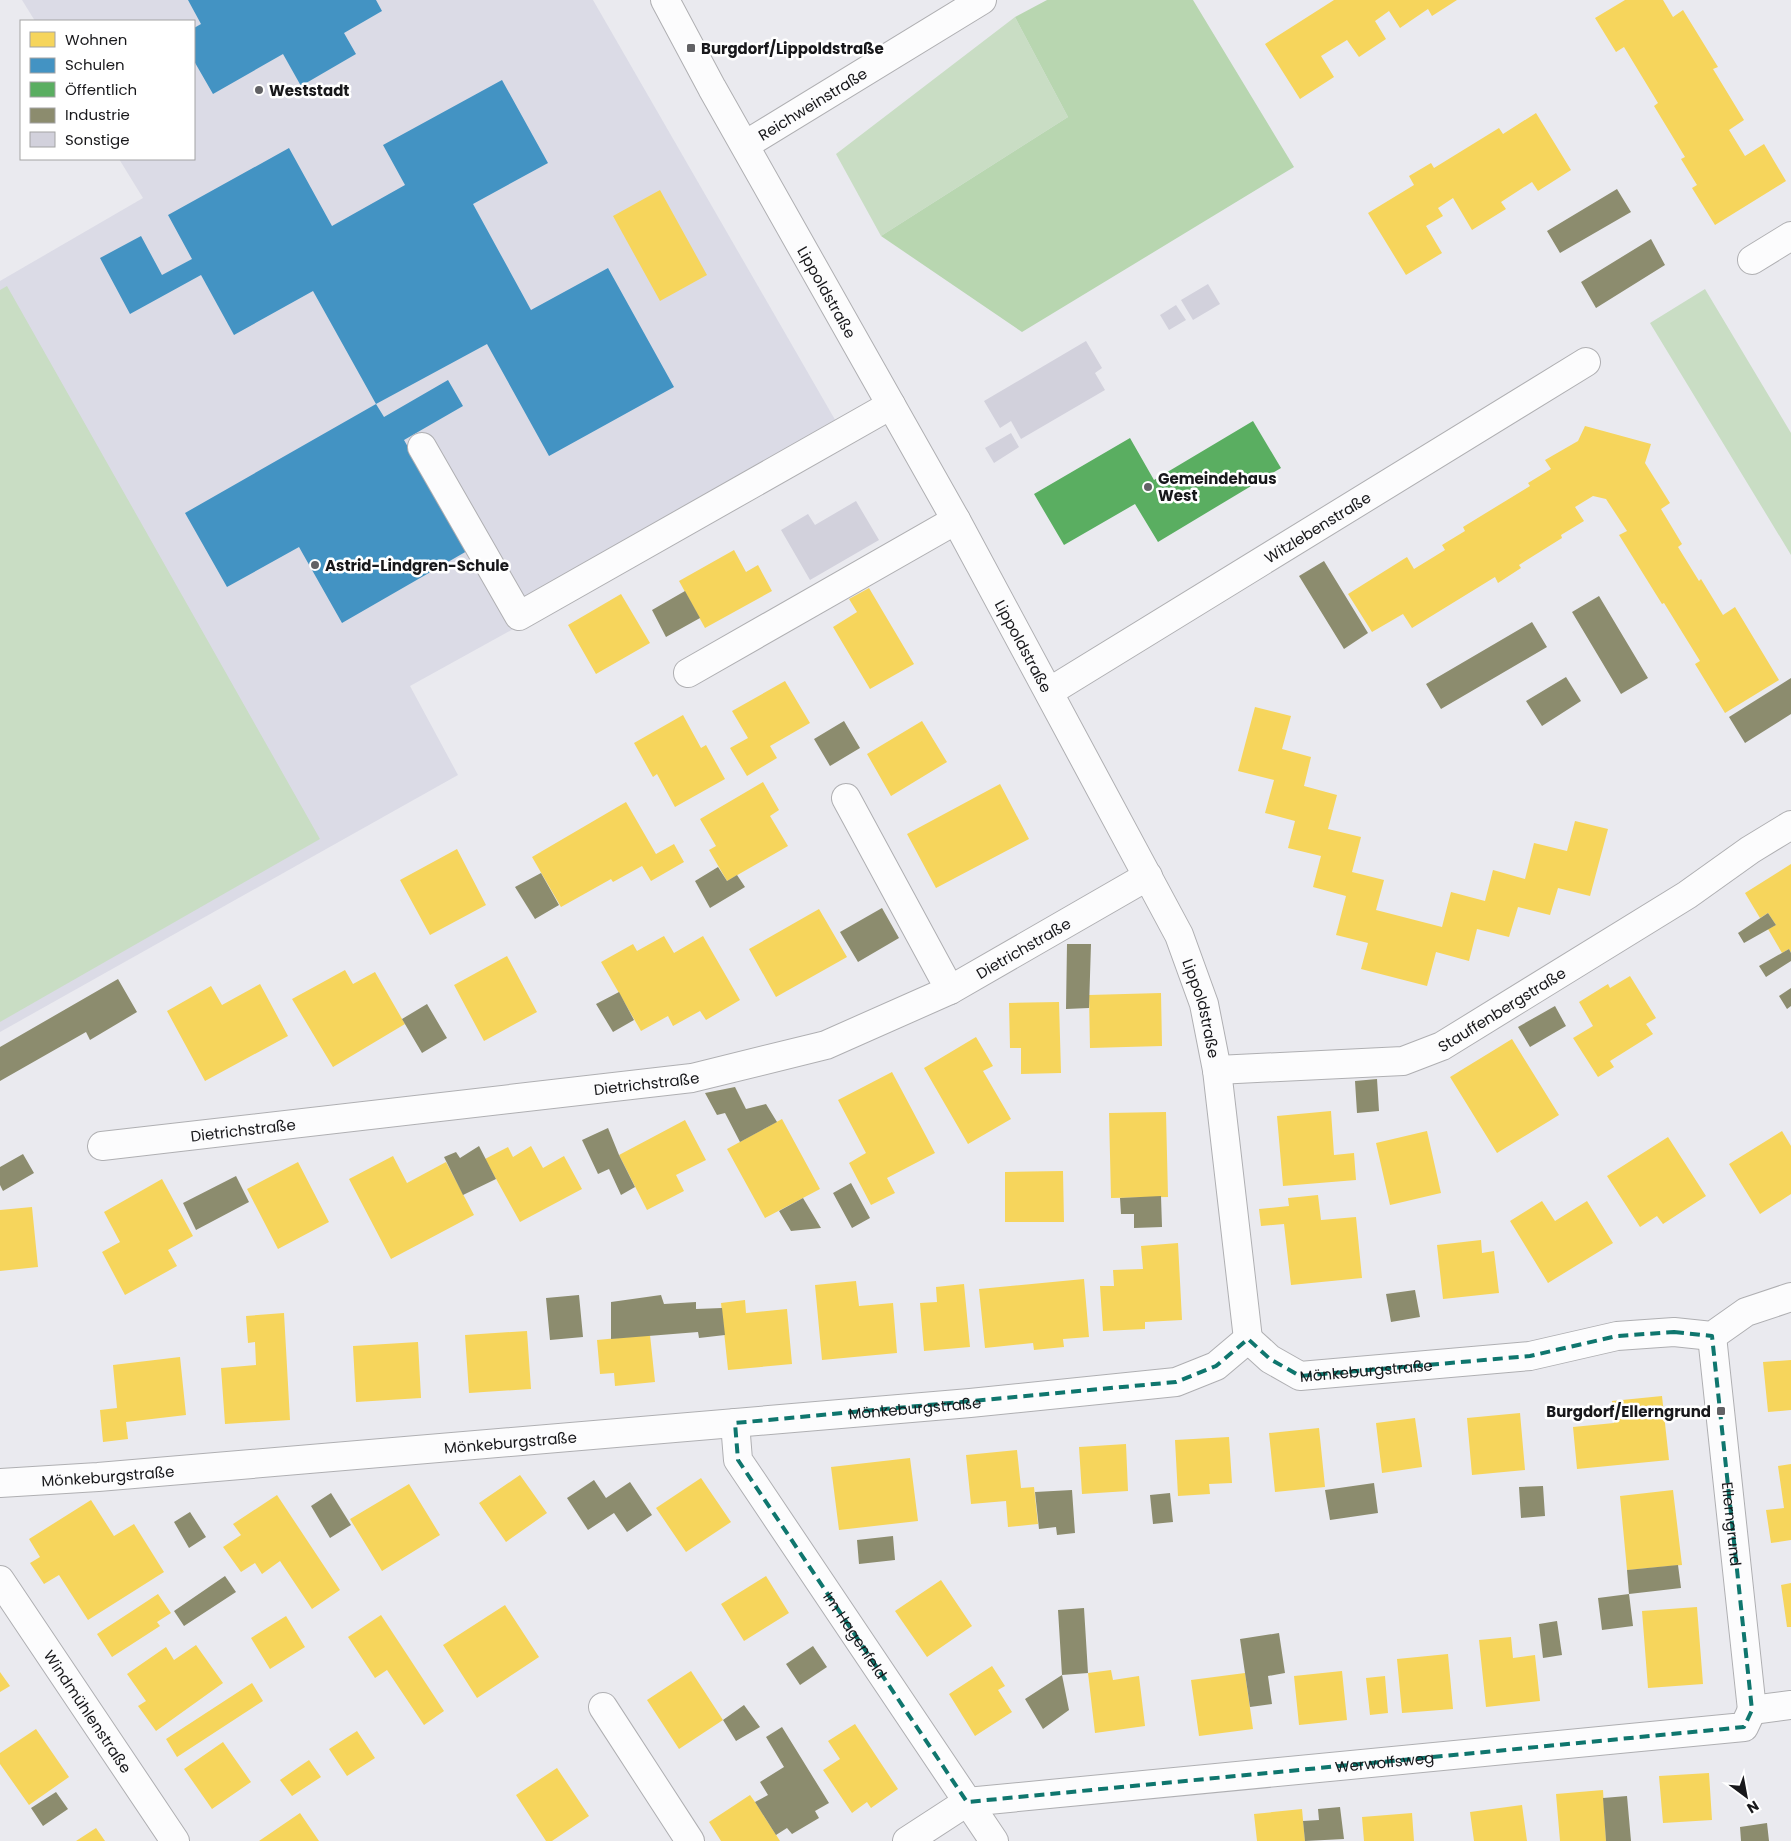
<svg xmlns="http://www.w3.org/2000/svg" width="1791" height="1841" font-family="Poppins,sans-serif">
  <style>
    .built { fill: #dbdbe6 }
    .green { fill: #c9ddc4 }
    .forest { fill: #b8d6b0 }
    .homes { fill: #f6d55c }
    .schools { fill: #4393c3 }
    .public { fill: #5aae61 }
    .industry { fill: #8c8c6e }
    .building { fill: #d2d1dc }
    .lines { fill: none; stroke-linecap: round; stroke-linejoin: round }
    .minor-casing { stroke: #afafb2; stroke-width: 30 }
    .minor { stroke: #fcfcfd; stroke-width: 28 }
    .marked { fill: none; stroke: #0f766e; stroke-width: 4; stroke-dasharray: 10 6; stroke-linejoin: round }
    .poi-dot { fill: #626265; stroke: #fff; stroke-width: 2 }
    .labels { text-anchor: middle; dominant-baseline: central; stroke-width: 5; stroke-linejoin: round; paint-order: stroke }
    .poi-label { font-size: 15px; font-weight: bold; fill: #18181b; stroke: #fff; text-anchor: start }
    .street-label { font-size: 15px; fill: #18181b; stroke: #fff }
  </style>
  <rect width="100%" height="100%" fill="#eaeaef"/>
  <path class="built" d="M22,0H593L849,444L410,686L458,775L0,1032V281L143,198L119,159H194V21H35Z"/>
  <path class="green" d="M1015,17L1068,117L881,236L836,154Z
    M7,286L320,839L0,1022V290Z
    M1705,289L1791,433V555L1650,323Z"/>
  <path class="forest" d="M1047,0H1193L1294,167L1022,332L881,236L1068,117L1015,17Z"/>
  <path class="homes" d="M1334,0H1457L1432,16L1428,9L1400,28L1389,11L1375,21L1386,39L1359,57L1347,40L1321,56L1334,77L1300,99L1265,44Z
    M1625,0H1663L1673,17L1683,10L1718,67L1713,69L1744,120L1729,130L1745,156L1764,144L1786,181L1715,225L1692,188L1697,185L1681,159L1685,157L1654,106L1658,103L1624,47L1616,52L1595,18Z
    M1536,113L1571,170L1538,191L1532,182L1501,202L1506,209L1472,230L1453,198L1438,208L1443,216L1426,226L1442,253L1406,275L1368,213L1414,185L1409,176L1431,163L1434,168L1499,128L1503,134Z
    M660,190L707,275L660,301L613,216Z
    M1585,426L1651,444L1645,463L1670,503L1661,509L1682,544L1678,547L1699,581L1701,579L1723,615L1735,607L1779,680L1725,713L1695,664L1700,661L1664,603L1662,604L1619,535L1627,531L1606,499L1593,496L1575,507L1584,521L1561,535L1562,538L1519,565L1521,568L1498,583L1495,577L1412,628L1403,614L1372,632L1348,594L1407,557L1414,569L1445,550L1442,545L1465,531L1463,527L1530,486L1528,483L1551,469L1545,460L1578,441Z
    M734,550L746,572L758,565L772,591L705,628L679,581Z
    M869,588L914,664L870,689L833,627L857,612L849,599Z
    M621,594L650,643L596,674L568,625Z
    M785,681L810,723L770,746L777,758L747,776L730,748L748,738L732,711Z
    M1255,707L1291,716L1282,749L1311,757L1304,786L1337,795L1328,829L1361,837L1352,872L1384,880L1376,910L1442,927L1451,892L1485,901L1493,870L1525,879L1534,843L1567,851L1575,821L1608,829L1590,896L1558,888L1550,915L1518,907L1509,937L1477,929L1469,961L1436,952L1427,986L1361,969L1368,943L1336,935L1346,896L1313,887L1321,856L1288,848L1295,821L1265,813L1274,780L1238,771Z
    M683,715L701,748L706,745L725,779L675,807L657,774L653,777L634,743Z
    M922,721L947,762L891,796L867,754Z
    M763,782L779,810L770,816L788,846L727,881L709,850L716,846L700,819Z
    M1000,784L1029,839L936,888L907,834Z
    M626,802L656,854L674,844L684,862L651,881L642,866L613,882L611,879L561,907L532,857Z
    M457,849L486,905L430,935L400,880Z
    M1791,864V953L1789,949L1782,953L1768,929L1776,925L1768,913L1760,918L1745,893Z
    M819,909L847,957L776,997L749,949Z
    M664,936L674,953L703,936L740,1000L706,1020L700,1011L673,1026L668,1016L641,1031L601,962L633,944L637,951Z
    M507,956L537,1012L484,1041L454,985Z
    M345,970L353,984L375,972L405,1024L333,1067L292,999Z
    M1630,976L1656,1018L1646,1024L1653,1034L1610,1061L1614,1067L1598,1077L1573,1038L1593,1026L1579,1002L1608,984L1610,988Z
    M260,984L288,1036L205,1081L167,1011L211,986L222,1005Z
    M1161,993L1162,1046L1090,1048L1089,995Z
    M1059,1002L1061,1073L1021,1074V1048H1010L1009,1003Z
    M976,1037L993,1066L983,1071L1011,1119L968,1144L924,1068Z
    M1512,1039L1559,1115L1497,1153L1450,1077Z
    M892,1072L935,1153L887,1178L895,1193L871,1205L849,1163L866,1153L838,1100Z
    M1331,1111L1334,1155L1354,1153L1356,1180L1283,1186L1277,1116Z
    M1166,1112L1168,1197L1111,1198L1109,1113Z
    M782,1119L820,1189L765,1218L727,1149Z
    M685,1120L706,1160L676,1175L684,1191L647,1210L619,1155Z
    M1427,1131L1441,1193L1390,1205L1376,1143Z
    M1782,1131L1791,1146V1194L1760,1214L1729,1164Z
    M1668,1137L1706,1196L1663,1224L1657,1216L1640,1227L1607,1176Z
    M531,1146L543,1168L564,1156L582,1189L520,1222L485,1159L508,1147L513,1157Z
    M393,1156L407,1183L446,1162L474,1215L391,1259L349,1179Z
    M298,1162L329,1222L278,1249L247,1189Z
    M1063,1171L1064,1222H1005V1172Z
    M162,1179L193,1236L168,1250L177,1266L125,1295L102,1252L120,1242L104,1212Z
    M1318,1195L1321,1220L1356,1217L1362,1278L1291,1285L1284,1224L1261,1226L1259,1209L1289,1206L1288,1198Z
    M1542,1201L1555,1221L1587,1201L1613,1243L1548,1283L1510,1221Z
    M32,1207L38,1267L0,1271V1210Z
    M1481,1240L1482,1253L1494,1251L1499,1293L1443,1299L1437,1245Z
    M1178,1243L1182,1320L1145,1322V1329L1103,1331L1100,1286H1114L1113,1270L1143,1269L1141,1246Z
    M1084,1279L1089,1337L1063,1339L1064,1347L1034,1350L1033,1343L985,1348L979,1289Z
    M856,1281L859,1306L893,1303L897,1353L822,1360L815,1285Z
    M964,1284L970,1347L924,1351L920,1303L937,1302L936,1287Z
    M745,1300L746,1313L787,1309L792,1364L728,1370L721,1303Z
    M284,1313L290,1420L225,1424L221,1368L256,1365L255,1342L248,1343L246,1316Z
    M527,1331L531,1389L469,1393L465,1335Z
    M650,1335L655,1382L615,1386L614,1373L600,1374L597,1340Z
    M418,1342L421,1398L356,1402L353,1346Z
    M180,1357L186,1415L126,1422L128,1439L103,1442L100,1410L117,1408L113,1365Z
    M1791,1360V1410L1768,1412L1763,1362Z
    M1662,1396L1669,1460L1577,1469L1573,1427L1614,1423L1612,1401Z
    M1520,1413L1525,1470L1472,1475L1467,1418Z
    M1415,1418L1422,1467L1382,1473L1376,1423Z
    M1319,1428L1325,1487L1275,1492L1269,1433Z
    M1229,1437L1232,1483L1209,1484L1210,1494L1178,1496L1175,1440Z
    M1126,1444L1128,1491L1082,1494L1079,1447Z
    M1017,1450L1021,1488L1034,1487L1038,1524L1008,1527L1006,1501L971,1504L966,1455Z
    M910,1458L918,1521L839,1530L831,1467Z
    M1791,1464V1540L1771,1543L1766,1510L1784,1508L1778,1466Z
    M520,1475L547,1513L506,1542L479,1503Z
    M701,1478L731,1522L686,1552L656,1508Z
    M409,1484L440,1535L382,1571L350,1519Z
    M1673,1490L1682,1565L1627,1570L1620,1496Z
    M277,1495L340,1590L312,1609L280,1561L262,1574L255,1563L241,1572L223,1547L241,1535L233,1524Z
    M91,1500L114,1536L134,1524L164,1572L88,1620L59,1575L44,1584L30,1563L40,1557L29,1539Z
    M766,1576L789,1613L744,1641L721,1604Z
    M941,1580L972,1626L927,1657L895,1611Z
    M1791,1583V1627H1787L1781,1585Z
    M158,1594L171,1613L157,1622L160,1626L112,1657L97,1634Z
    M505,1605L539,1657L477,1698L443,1645Z
    M1697,1607L1703,1684L1648,1688L1642,1611Z
    M381,1615L444,1711L424,1725L387,1670L375,1678L348,1637Z
    M286,1616L305,1647L270,1669L251,1638Z
    M1511,1637L1513,1658L1535,1655L1540,1701L1486,1707L1479,1640Z
    M196,1645L223,1683L156,1731L138,1706L146,1701L127,1674L166,1647L174,1660Z
    M1448,1654L1453,1709L1402,1713L1397,1659Z
    M992,1666L1005,1686L998,1690L1012,1712L975,1736L949,1694Z
    M1111,1670L1113,1680L1139,1676L1145,1726L1095,1733L1088,1673Z
    M691,1671L723,1720L679,1749L647,1700Z
    M1342,1671L1347,1720L1299,1725L1294,1676Z
    M0,1672L10,1686L0,1692Z
    M1245,1673L1253,1729L1199,1736L1191,1680Z
    M1385,1676L1388,1713L1370,1715L1366,1678Z
    M252,1683L263,1701L177,1757L166,1739Z
    M855,1724L898,1789L871,1808L867,1802L852,1813L823,1770L840,1759L828,1741Z
    M36,1729L69,1777L29,1805L0,1764V1753Z
    M357,1731L375,1758L347,1776L329,1749Z
    M223,1742L251,1782L212,1809L184,1769Z
    M309,1760L321,1777L292,1796L280,1780Z
    M557,1768L589,1816L552,1841H546L516,1795Z
    M1709,1773L1712,1820L1663,1823L1659,1776Z
    M1603,1790L1606,1841H1560L1556,1794Z
    M750,1795L755,1802L780,1841H721L709,1822Z
    M1522,1805L1527,1841H1474L1470,1812Z
    M1302,1809L1305,1841H1257L1254,1814Z
    M300,1813L319,1841H259Z
    M1412,1813L1414,1841H1364L1362,1817Z
    M96,1828L105,1841H76Z"/>
  <path class="schools" d="M188,0H376L382,11L344,33L356,54L301,86L283,54L213,94L194,61V28L201,24Z
    M502,80L548,163L473,204L531,310L608,268L674,387L549,456L487,344L376,404L313,291L234,335L201,275L130,314L100,258L141,236L162,275L192,259L168,215L289,148L332,226L405,185L383,145Z
    M448,380L463,406L404,440L467,551L342,623L299,547L227,587L185,513L376,404L384,417Z"/>
  <path class="public" d="M1253,421L1281,468L1158,542L1135,504L1064,545L1034,494L1130,438L1154,480Z"/>
  <path class="industry" d="M1617,189L1631,212L1560,253L1547,231Z
    M1651,239L1665,265L1596,308L1581,282Z
    M1324,561L1368,633L1344,649L1299,576Z
    M685,591L700,618L666,637L652,610Z
    M1599,596L1648,678L1621,694L1572,612Z
    M1532,622L1547,647L1441,709L1426,684Z
    M1566,677L1581,701L1542,726L1526,701Z
    M1791,678V714L1745,743L1729,717Z
    M844,721L860,748L830,766L814,739Z
    M718,867L727,881L737,875L745,887L710,908L695,881Z
    M541,873L559,905L535,919L515,887Z
    M882,908L899,938L858,962L840,932Z
    M1768,913L1776,925L1744,943L1738,933Z
    M1067,944H1091L1089,1008L1066,1009Z
    M1789,949L1791,953V961L1766,977L1759,966Z
    M118,979L137,1012L90,1040L86,1032L0,1081V1047Z
    M1791,988V1006L1787,1009L1779,996Z
    M619,992L634,1020L613,1032L596,1004Z
    M427,1004L447,1038L422,1053L402,1019Z
    M1555,1006L1566,1026L1530,1047L1518,1027Z
    M1377,1079L1379,1111L1357,1113L1355,1081Z
    M735,1087L746,1109L766,1104L777,1122L740,1142L725,1113L717,1115L705,1093Z
    M608,1128L619,1155L635,1187L621,1195L609,1169L598,1174L582,1140Z
    M479,1146L496,1179L463,1195L444,1157L456,1152L460,1158Z
    M23,1154L34,1173L3,1191L0,1185V1167Z
    M236,1176L249,1202L196,1230L183,1203Z
    M851,1183L870,1218L852,1228L833,1193Z
    M1161,1196L1162,1227L1134,1228V1214H1121L1120,1198Z
    M803,1198L821,1228L791,1231L779,1211Z
    M1415,1290L1420,1317L1391,1322L1386,1294Z
    M579,1295L583,1337L550,1340L546,1298Z
    M661,1295L664,1304L696,1302V1309L722,1308L725,1335L699,1338L698,1332L611,1339V1302Z
    M594,1480L606,1498L630,1482L652,1515L627,1532L614,1513L588,1530L567,1498Z
    M1374,1483L1378,1513L1330,1520L1325,1490Z
    M1543,1486L1545,1516L1521,1518L1519,1487Z
    M1072,1490L1075,1533L1057,1535L1056,1527L1039,1529L1035,1492Z
    M331,1493L351,1525L330,1538L311,1506Z
    M1170,1493L1173,1522L1153,1524L1150,1495Z
    M190,1512L206,1537L189,1548L174,1522Z
    M893,1536L895,1560L859,1564L857,1540Z
    M1678,1565L1681,1588L1629,1594L1627,1570Z
    M225,1576L236,1592L184,1626L174,1611Z
    M1629,1594L1633,1626L1602,1630L1598,1598Z
    M1084,1608L1088,1673L1062,1675L1069,1710L1043,1729L1025,1699L1062,1675L1058,1610Z
    M1557,1621L1562,1655L1543,1658L1539,1624Z
    M1279,1633L1285,1673L1268,1676L1272,1704L1250,1707L1240,1639Z
    M813,1646L827,1667L800,1685L786,1664Z
    M744,1705L760,1727L736,1741L723,1720Z
    M782,1727L829,1803L815,1811L819,1818L792,1834L787,1828L776,1835L755,1802L768,1795L760,1782L784,1767L766,1737Z
    M56,1792L68,1809L43,1826L31,1808Z
    M1627,1796L1631,1841H1606L1603,1798Z
    M1340,1807L1344,1839L1305,1841L1303,1821L1319,1820L1318,1809Z
    M1767,1823L1769,1841H1741L1740,1827Z"/>
  <path class="building" d="M1208,284L1220,304L1193,320L1181,300Z
    M1176,305L1186,320L1169,330L1160,315Z
    M1086,341L1102,368L1095,373L1105,390L1021,439L1011,421L1000,428L984,401Z
    M1011,433L1019,447L994,463L985,448Z
    M856,501L879,540L810,580L781,530L808,514L815,525Z"/>
  <g class="lines">
    <defs>
      <g id="minor">
        <path id="s1" d="M665,0L712,88L956,520L1179,935L1204,1004L1217,1070L1248,1339"/>
        <path id="s2" d="M745,145L982,0"/>
        <path d="M1752,260L1791,236"/>
        <path d="M422,447L519,616L891,405"/>
        <path d="M688,673L956,520"/>
        <path id="s3" d="M1049,692L1586,362"/>
        <path d="M846,798L950,990"/>
        <path id="s4" d="M1217,1070L1403,1061L1442,1046L1687,895L1750,850L1791,825"/>
        <path id="s5" d="M102,1146L692,1078L826,1045L950,990L1148,876"/>
        <path id="s6" d="M1712,1336L1752,1710"/>
        <path id="s7" d="M735,1423L738,1460L994,1841"/>
        <path id="s8" d="M0,1483L98,1477L970,1403L1176,1382L1216,1366L1248,1339L1270,1359L1300,1376L1530,1356L1617,1336L1674,1332L1712,1336L1746,1312L1791,1297"/>
        <path id="s9" d="M0,1580L175,1841"/>
        <path d="M603,1707L690,1841"/>
        <path d="M1752,1710L1791,1705"/>
        <path id="s10" d="M907,1841L967,1802L1744,1727L1752,1710"/>
      </g>
    </defs>
    <use href="#minor" class="minor-casing"/>
    <use href="#minor" class="minor"/>
  </g>
  <path class="marked" d="M1674,1332L1712,1336L1752,1710L1744,1727L967,1802L738,1460L735,1423L1176,1382L1216,1366L1248,1339L1270,1359L1300,1376L1530,1356L1617,1336Z"/>
  <g class="poi-dot">
    <rect x="686" y="43" width="10" height="10" rx="2.5"/>
    <circle cx="259" cy="90" r="5"/>
    <circle cx="1148" cy="487" r="5"/>
    <circle cx="315" cy="565" r="5"/>
    <rect x="1716" y="1406" width="10" height="10" rx="2.5"/>
  </g>
  <g class="labels">
    <g class="poi-label">
      <text x="701" y="48">Burgdorf/Lippoldstraße</text>
      <text x="269" y="90">Weststadt</text>
      <text x="1158" y="478">Gemeindehaus<tspan x="1158" dy="17">West</tspan></text>
      <text x="325" y="565">Astrid-Lindgren-Schule</text>
      <text x="1711" y="1411" text-anchor="end">Burgdorf/Ellerngrund</text>
    </g>
    <g class="street-label">
      <text stroke="none"><textPath href="#s2" startOffset="79">Reichweinstraße</textPath></text>
      <text stroke="none"><textPath href="#s1" startOffset="334">Lippoldstraße</textPath></text>
      <text stroke="none"><textPath href="#s3" startOffset="315">Witzlebenstraße</textPath></text>
      <text stroke="none"><textPath href="#s1" startOffset="739">Lippoldstraße</textPath></text>
      <text stroke="none"><textPath href="#s5" startOffset="952">Dietrichstraße</textPath></text>
      <text stroke="none"><textPath href="#s1" startOffset="1144">Lippoldstraße</textPath></text>
      <text stroke="none"><textPath href="#s4" startOffset="298">Stauffenbergstraße</textPath></text>
      <text stroke="none"><textPath href="#s5" startOffset="548">Dietrichstraße</textPath></text>
      <text stroke="none"><textPath href="#s5" startOffset="142">Dietrichstraße</textPath></text>
      <text stroke="none"><textPath href="#s8" startOffset="1396">Mönkeburgstraße</textPath></text>
      <text stroke="none"><textPath href="#s8" startOffset="918">Mönkeburgstraße</textPath></text>
      <text stroke="none"><textPath href="#s8" startOffset="512">Mönkeburgstraße</textPath></text>
      <text stroke="none"><textPath href="#s8" startOffset="108">Mönkeburgstraße</textPath></text>
      <text stroke="none"><textPath href="#s6" startOffset="189">Ellerngrund</textPath></text>
      <text stroke="none"><textPath href="#s7" startOffset="248">Im Hagenfeld</textPath></text>
      <text stroke="none"><textPath href="#s9" startOffset="158">Windmühlenstraße</textPath></text>
      <text stroke="none"><textPath href="#s10" startOffset="491">Werwolfsweg</textPath></text>
    </g>
  </g>
  <rect x="20" y="20" width="175" height="140" fill="#ffffff" stroke="#a3a3a4"/>
  <rect x="30" y="32" width="25" height="15" fill="#f6d55c" stroke="#a3a3a4"/>
  <text x="65" y="45" font-size="15" fill="#18181b">Wohnen</text>
  <rect x="30" y="58" width="25" height="15" fill="#4393c3" stroke="#a3a3a4"/>
  <text x="65" y="70" font-size="15" fill="#18181b">Schulen</text>
  <rect x="30" y="82" width="25" height="15" fill="#5aae61" stroke="#a3a3a4"/>
  <text x="65" y="95" font-size="15" fill="#18181b">Öffentlich</text>
  <rect x="30" y="108" width="25" height="15" fill="#8c8c6e" stroke="#a3a3a4"/>
  <text x="65" y="120" font-size="15" fill="#18181b">Industrie</text>
  <rect x="30" y="132" width="25" height="15" fill="#d2d1dc" stroke="#a3a3a4"/>
  <text x="65" y="145" font-size="15" fill="#18181b">Sonstige</text>
  <g transform="translate(1746 1796) rotate(148)" stroke="#ffffff" stroke-width="4" paint-order="stroke">
  <path d="M0-4L9 19L0 12L-9 19Z" fill="#18181b"/>
  <text y="-8" font-size="14" font-weight="bold" text-anchor="middle" fill="#18181b">N</text>
  </g>
</svg>
